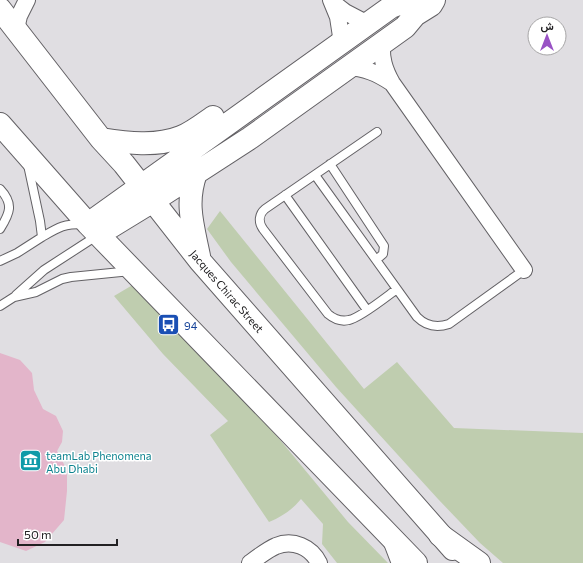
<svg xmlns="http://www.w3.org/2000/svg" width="583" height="563" font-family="Commissioner,Vazirmatn,sans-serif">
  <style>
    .green { fill: #bfcdaf }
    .building { fill: #e3b5ca }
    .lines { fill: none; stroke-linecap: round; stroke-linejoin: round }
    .lane-casing { stroke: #636165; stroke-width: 10 }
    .street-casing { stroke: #636165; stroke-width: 18 }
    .secondary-casing { stroke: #636165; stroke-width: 24 }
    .highway-casing { stroke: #636165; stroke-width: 24 }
    .lane { stroke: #fff; stroke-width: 8 }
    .street { stroke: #fff; stroke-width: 16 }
    .secondary { stroke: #fff; stroke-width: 22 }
    .highway { stroke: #fff; stroke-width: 22 }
    .labels { text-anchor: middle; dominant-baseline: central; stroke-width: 3; stroke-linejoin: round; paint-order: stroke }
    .street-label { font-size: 11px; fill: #222123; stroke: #fff }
    .transit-label { font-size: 11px; fill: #164399; stroke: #fff; text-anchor: start }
    .culture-label { font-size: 11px; fill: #0d838f; stroke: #fff; text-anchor: start }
  </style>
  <rect width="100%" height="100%" fill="#e0dee2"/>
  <path class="green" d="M220,211L364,389L397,362L454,428L583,433V563H503L480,543L438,499L336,387L231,262L207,229Z
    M136,283L228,381L281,441L348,522L388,563H337L322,544L323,524L301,499C292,510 283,516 269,522L210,435L228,421L163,354L114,296Z"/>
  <path class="building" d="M0,353L20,360L32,373L34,390L43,409L56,416L63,431L62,442L57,451L67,470V491L64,520L45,542L26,551L0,542Z"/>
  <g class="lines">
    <defs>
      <path id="lane" d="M377,132L265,209C259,214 258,222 263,229L328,314C334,319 341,322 349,320C360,318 386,297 397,289
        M330,164L384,246L383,254L376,260
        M315,175L417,317C426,326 437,328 449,324L524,270
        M0,189C14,204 10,213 0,229
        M285,195L367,310
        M42,237C59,227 63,224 83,224
        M0,261L17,253L42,237L40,221L28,165
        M16,295L44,270L98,235
        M0,306L14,297L36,292L62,279L71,277L131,271"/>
      <path id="street" d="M331,0L338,17L342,43
        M332,2L345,12L368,24
        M16,29L19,16L27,0
        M382,42C381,58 384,69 392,83L524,270
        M347,67C365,68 377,73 392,83
        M250,563C258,557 267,550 276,546C293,539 311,547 319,563"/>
      <path id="secondary" d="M0,9L101,139L124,164L200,261L453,549
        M0,124L88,224L416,563
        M101,139C127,143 156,147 181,137C193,132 203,124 213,117
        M196,173C185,203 193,226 199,256
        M88,224L391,7L409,0
        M99,234L153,201L250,138L405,27L415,15L431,5L434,0"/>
      <path id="highway" d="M440,535L479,563
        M395,542L403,563"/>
    </defs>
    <use href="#lane" class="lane-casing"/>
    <use href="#street" class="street-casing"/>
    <use href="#secondary" class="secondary-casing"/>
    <use href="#highway" class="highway-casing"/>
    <use href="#lane" class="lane"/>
    <use href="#street" class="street"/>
    <use href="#secondary" class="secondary"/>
    <use href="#highway" class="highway"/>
  </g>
  <defs>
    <symbol id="bus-square" viewBox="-11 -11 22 22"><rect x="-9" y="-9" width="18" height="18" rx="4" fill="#1a4fb4" stroke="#fff"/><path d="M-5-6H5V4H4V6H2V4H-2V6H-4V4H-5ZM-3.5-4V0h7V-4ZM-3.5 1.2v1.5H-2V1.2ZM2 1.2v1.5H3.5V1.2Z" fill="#fff"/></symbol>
    <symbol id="museum-square" viewBox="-11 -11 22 22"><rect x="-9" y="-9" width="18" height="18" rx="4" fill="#0f9aa8" stroke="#fff"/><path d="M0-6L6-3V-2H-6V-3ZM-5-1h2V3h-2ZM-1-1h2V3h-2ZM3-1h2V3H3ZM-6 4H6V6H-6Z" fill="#fff"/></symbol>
  </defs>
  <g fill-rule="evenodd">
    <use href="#bus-square" x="156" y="312" width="25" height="25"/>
    <use href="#museum-square" x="18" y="448" width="25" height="25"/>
  </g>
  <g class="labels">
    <g class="street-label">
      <text transform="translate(227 291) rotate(49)">Jacques Chirac Street</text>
    </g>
    <g class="transit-label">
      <text x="184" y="325">94</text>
    </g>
    <g class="culture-label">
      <text x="46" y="455">teamLab Phenomena<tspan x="46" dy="13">Abu Dhabi</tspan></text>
    </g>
  </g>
  <g transform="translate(547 36)"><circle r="19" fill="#ffffff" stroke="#a7a6a7"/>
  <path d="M0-3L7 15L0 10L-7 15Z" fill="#9952c5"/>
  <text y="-6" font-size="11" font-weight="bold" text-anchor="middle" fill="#222123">ش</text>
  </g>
  <path d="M18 539v6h99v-6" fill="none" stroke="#222123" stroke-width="2"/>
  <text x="24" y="539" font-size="12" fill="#222123" stroke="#ffffff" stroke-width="3" paint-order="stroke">50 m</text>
</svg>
